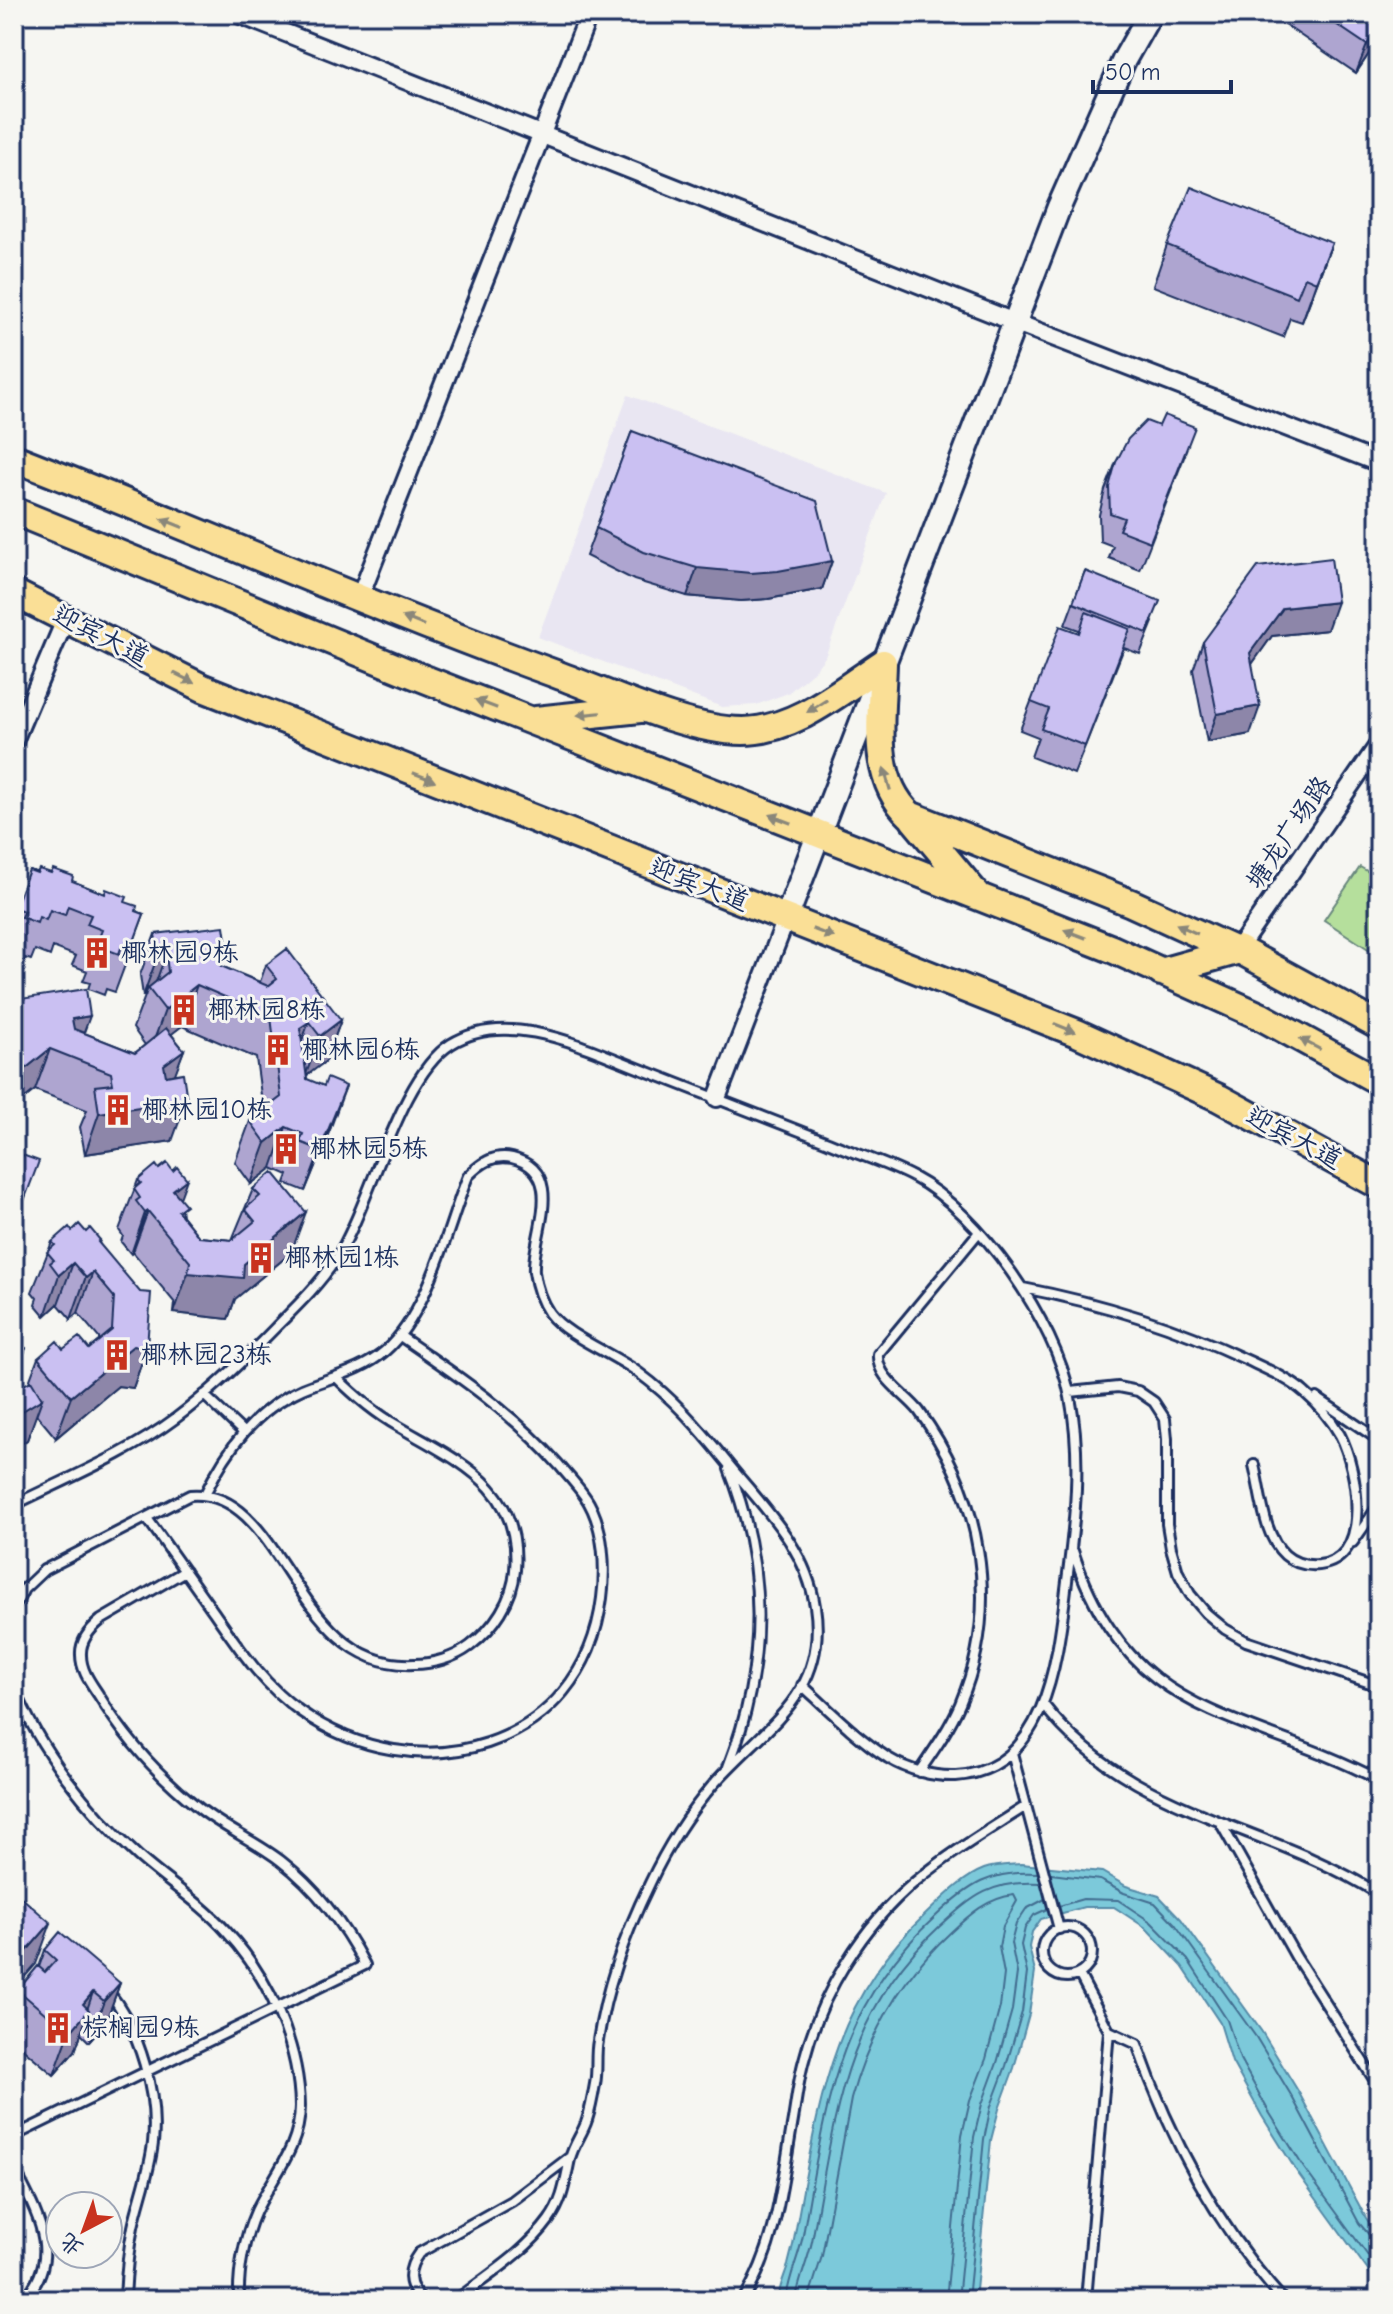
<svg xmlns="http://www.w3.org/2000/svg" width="1393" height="2314" font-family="'Comic Neue','LXGW WenKai TC',sans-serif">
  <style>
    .built { fill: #e9e6f2 }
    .green { fill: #b5df9c; stroke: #68877d; stroke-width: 2 }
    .water { fill: #7cc9da; stroke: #558ba8; stroke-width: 2 }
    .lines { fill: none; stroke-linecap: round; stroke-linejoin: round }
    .shore { stroke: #426d90; stroke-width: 2 }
    .lane-casing { stroke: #1b2f5e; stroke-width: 14 }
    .street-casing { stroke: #1b2f5e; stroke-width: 22 }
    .secondary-casing { stroke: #1b2f5e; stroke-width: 28 }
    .primary-casing { stroke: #1b2f5e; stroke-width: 32 }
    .lane { stroke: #f6f6f2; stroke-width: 8 }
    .street { stroke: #f6f6f2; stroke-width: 16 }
    .secondary { stroke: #f6f6f2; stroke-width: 22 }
    .primary { stroke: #fadf96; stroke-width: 26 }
    .wall { fill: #aea5d0; stroke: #1b2f5e; stroke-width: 2 }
    .shaded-wall { fill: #8d86a9; stroke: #1b2f5e; stroke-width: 2 }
    .building { fill: #cac0f2; stroke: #1b2f5e; stroke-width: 2 }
    .oneway { fill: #8a877a }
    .labels { text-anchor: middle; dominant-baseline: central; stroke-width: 6; stroke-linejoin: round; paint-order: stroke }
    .street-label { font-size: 26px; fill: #1b2f5e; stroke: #f6f6f2 }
    .poi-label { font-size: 26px; fill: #1b2f5e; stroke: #f6f6f2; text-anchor: start }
  </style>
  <rect width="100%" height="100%" fill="#f6f6f2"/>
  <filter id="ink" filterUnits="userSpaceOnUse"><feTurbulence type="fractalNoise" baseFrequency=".0125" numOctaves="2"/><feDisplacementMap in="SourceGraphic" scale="16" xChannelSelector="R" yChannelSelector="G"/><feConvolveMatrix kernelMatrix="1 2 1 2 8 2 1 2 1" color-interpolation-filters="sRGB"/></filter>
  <g filter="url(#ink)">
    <path class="built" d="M628,395L886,493L825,657L814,671L788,693L756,705L722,707L538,637Z"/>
    <path class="green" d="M1360,867L1379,878V956L1324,920Z"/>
    <path class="water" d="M1021,1864L1102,1872L1126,1886L1159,1896L1181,1919L1262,2032L1298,2091L1366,2218L1379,2236V2286L1297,2172L1262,2116L1232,2062L1220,2023L1182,1966L1146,1928L1114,1907H1084L1041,1919L1032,1932L1029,1947L1035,1972L1029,2014L1014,2068L999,2109L991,2140L975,2300H778C779,2287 784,2277 788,2265C792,2251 795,2237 797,2223C819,2103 831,2002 926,1914C942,1899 963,1877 984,1869C995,1865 1010,1865 1021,1864Z"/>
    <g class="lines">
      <path class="shore" d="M1051,1874L1100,1880L1124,1893L1155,1903L1175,1924L1256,2037L1291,2095L1359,2223L1371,2237L1379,2239
        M1059,1906L1083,1899L1118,1900L1151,1922L1188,1960L1227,2020L1240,2059L1269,2112L1304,2168L1379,2271
        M786,2300C788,2278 799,2257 803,2235C826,2108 834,2010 936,1916C969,1885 990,1870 1038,1873
        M796,2300C798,2280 810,2257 813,2236C835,2116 844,2014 939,1927C974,1895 992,1880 1041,1883
        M808,2300L822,2256L851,2099C869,2034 901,1978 951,1932C970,1914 988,1898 1014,1895L1017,1901L1003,1926L999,1947L1004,1974L1000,2007L986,2059L970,2100L962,2135L946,2300
        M958,2300L974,2137L982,2104L997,2063L1012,2010L1017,1973L1011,1943L1016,1924L1026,1909L1045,1899
        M968,2300L984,2139L991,2106L1006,2066L1022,2012L1027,1973L1021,1945L1025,1928L1034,1915L1047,1909"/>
      <defs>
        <path id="lane" d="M1023,1288C1101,1303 1175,1326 1247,1360C1266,1369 1290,1379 1305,1393C1319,1405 1331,1419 1340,1435C1357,1468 1374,1559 1319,1565C1307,1566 1294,1563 1285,1555C1263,1535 1261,1493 1254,1465
          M1070,1392L1118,1387L1138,1391L1154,1402L1165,1419L1167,1439V1524L1171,1548L1178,1572L1190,1594L1206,1613L1225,1629L1246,1641L1379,1686
          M204,1395L243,1432
          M1317,1398L1379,1440
          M205,1494C227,1449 255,1410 302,1389C330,1377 361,1372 385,1351C429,1312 446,1231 468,1176C480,1164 493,1154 512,1158C569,1172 531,1237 534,1272C536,1286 541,1301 549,1313C566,1336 614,1354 639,1373C673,1398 699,1428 725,1460C761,1505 806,1546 815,1606C829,1696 762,1728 712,1786C688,1814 666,1849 650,1883C626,1932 606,1987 598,2041C595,2055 598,2070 595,2084C593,2096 591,2108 587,2120C583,2133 573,2145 570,2159C565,2182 563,2201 549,2220C525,2253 487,2276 456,2300
          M14,1505C68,1478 128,1454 176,1418C212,1391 244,1360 275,1328C296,1307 319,1285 336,1259C371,1204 399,1077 451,1044C512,1006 595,1053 656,1075C713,1097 770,1119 828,1142C856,1154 886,1163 913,1177C980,1212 1056,1323 1070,1397C1082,1458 1075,1520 1067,1581C1058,1652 1049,1770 956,1776C933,1777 908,1770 888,1758C857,1738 829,1710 802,1685
          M147,1518C169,1549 191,1580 213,1611C239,1648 263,1685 300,1711C417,1794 583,1751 602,1598C606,1568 604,1530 589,1503C582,1490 569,1477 559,1465C513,1413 457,1375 400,1336
          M1353,1542L1379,1505
          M1073,1551C1130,1723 1243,1709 1379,1780
          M14,1608L24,1589L44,1570L190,1495C286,1487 293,1670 414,1664C433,1664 454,1658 470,1646C494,1628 513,1600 515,1570C522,1486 459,1462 398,1426C375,1413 355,1396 336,1377
          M14,1686C39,1750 87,1810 138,1856C167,1882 200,1902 226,1931C268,1976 299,2044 300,2106C300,2148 273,2176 256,2211C244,2238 238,2271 239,2300
          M1043,1704C1128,1815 1267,1823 1379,1894
          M1012,1753L1059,1929
          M728,1767C766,1669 768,1568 729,1469
          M919,1772C934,1750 949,1729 960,1704C1002,1605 981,1496 919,1411C906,1394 876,1378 878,1354L979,1232
          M1220,1822L1296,1957L1379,2087
          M1042 1952a25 25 0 1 1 50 0a25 25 0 1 1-50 0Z
          M1079,1974L1109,2031
          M109,1992C140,2031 158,2094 153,2143C150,2171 139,2199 133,2227C128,2251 126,2275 125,2300
          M14,2136L365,1965C344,1925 317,1889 281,1861C255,1841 224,1828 199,1808C158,1776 125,1739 98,1694C90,1682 81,1670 81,1655C80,1640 90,1629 101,1620L185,1571
          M14,2168C36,2212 65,2257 23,2300
          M423,2300C406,2287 407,2269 419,2253L512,2201L570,2157
          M743,2300C776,2248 782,2185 792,2126C796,2104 798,2081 804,2060C821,1993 863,1925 916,1881C950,1853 989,1830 1026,1806
          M1086,2300L1109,2031L1137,2044C1170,2139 1216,2225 1283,2300"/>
        <path id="street" d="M238,14L1014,322L1379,463
          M359,599L589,14
          M14,741L66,618
          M1238,949L1379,744
          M717,1098L786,919"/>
        <path id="secondary" d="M786,919L1059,207L1124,60L1150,14"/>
        <path id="primary" d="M14,458C194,528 371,607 553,673C608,693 686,731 743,731C795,731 842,690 883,663
          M14,511L412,674L1112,949L1260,1016L1379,1081
          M14,593L203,688L1077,1033L1219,1098L1379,1185
          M883,663C882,714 869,777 910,815L1131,903L1236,951L1238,949L1379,1026
          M536,720L640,709
          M914,820L976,894
          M1161,972L1236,951"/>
      </defs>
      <use href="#lane" class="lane-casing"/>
      <use href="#street" class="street-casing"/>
      <use href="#secondary" class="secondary-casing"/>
      <use href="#primary" class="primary-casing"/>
      <use href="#lane" class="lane"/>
      <use href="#street" class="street"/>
      <use href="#secondary" class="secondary"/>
      <use href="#primary" class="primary"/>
    </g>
    <path class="wall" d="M1269,14H1379V39L1356,73Z
      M1332,243L1302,322L1290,318L1283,337L1153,286L1167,245Z
      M632,431L832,561L822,589L768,599L741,601L687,596L634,580L586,556Z
      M1185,455L1140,570L1109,558L1113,546L1100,541L1099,515L1105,490L1116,462Z
      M1085,571L1153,622L1140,654L1124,648L1074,774L1031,757L1038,737L1020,730L1031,702L1079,633V630L1065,625Z
      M1327,630L1272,636L1252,664L1250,734L1207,742L1193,670L1203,642Z
      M29,870L72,881L125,902L136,911L144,914L115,992L106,989L104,995L88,989L90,983L83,981L87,971L72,965L76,956L53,947L50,956L35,950L31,960L25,958L22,964L14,961V909Z
      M155,934L221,964V966L260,982L266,965L341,1020L326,1061L306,1075L307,1079L331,1127L305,1191L285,1183L288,1175L272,1168L251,1184L235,1162L250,1121L263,1110L256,1058L182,1026L171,1034L184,1050L174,1075L172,1141L85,1154L80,1127L87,1110L35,1090L14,1107V1000L84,1033L135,1053L145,1045L133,1028L145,996H143L140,975Z
      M273,1172L291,1253L235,1299L228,1319L174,1313L175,1303L133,1252L131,1254L121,1242L123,1236L119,1230L138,1180L180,1198L182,1216L199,1237L232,1240L253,1189Z
      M72,1231L86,1232L100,1240L99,1243L147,1347L133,1388L118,1386L56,1438L36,1414L27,1440L14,1448V1341L17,1374L24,1385L29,1382L38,1358L63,1349H89L99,1341V1338L78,1313L71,1319L58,1304L45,1316L35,1304L37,1298L32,1292L52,1242Z
      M45,1950L120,1983L105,2024L89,2042L81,2034L75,2051L54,2075L14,2041V2001L18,1990L39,1967Z"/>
    <path class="shaded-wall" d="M1379,26V39L1356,73L1367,45Z
      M1332,243L1317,283L1302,322L1316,282Z
      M832,561L822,589L768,599L741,601L687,596L697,568Z
      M1337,602L1327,630L1272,636L1240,681L1250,653L1283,608Z
      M1260,706L1250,734L1207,742L1217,714Z
      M227,947L212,988L219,948Z
      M166,954L152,993L148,988L145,996H143L158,955Z
      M197,985L182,1026L150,1051L165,1010Z
      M90,1016L75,1057L72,1019Z
      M341,1020L326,1061L305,1077L320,1036Z
      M309,1022L294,1062L300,1028Z
      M20,1026L14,1042V1027Z
      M50,1049L35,1090L14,1107V1078Z
      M184,1050L169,1090L187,1100L172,1141L85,1154L99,1113Z
      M346,1086L331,1127L305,1191L320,1150Z
      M286,1127L272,1168L251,1184L266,1143Z
      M187,1179L172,1220L173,1190Z
      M148,1211L133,1252L131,1254L145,1213Z
      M306,1212L291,1253L235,1299L228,1319L174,1313L188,1273L244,1264Z
      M100,1240L87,1277L93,1272L78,1313L71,1319L98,1242Z
      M73,1263L58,1304L45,1316L59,1275Z
      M133,1346L147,1347L133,1388L118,1386L56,1438L71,1397Z
      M26,1348L14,1382V1370Z
      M42,1399L27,1440L14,1448V1416Z
      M51,1923L36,1964L14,1989V1971L17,1962Z
      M120,1983L105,2024L89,2042L104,2001Z
      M93,1992L85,2016L89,2010L75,2051L54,2075L69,2034L83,2004Z"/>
    <path class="building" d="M1321,14H1379V26L1367,45Z
      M1191,187L1332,243L1316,282L1305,277L1297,297L1167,245Z
      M1164,415L1195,427L1150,542L1119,530L1124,518L1110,513L1109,487L1116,462L1128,439L1146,421L1159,426Z
      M632,431L817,501L832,561L778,571L751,573L697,568L644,552L596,528Z
      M1331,558L1337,602L1283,608L1250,653L1260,706L1217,714L1203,642L1258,567Z
      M1085,571L1160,601L1147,633L1073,603Z
      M1086,612L1130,629L1085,746L1041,729L1049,709L1031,702L1060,626L1079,633Z
      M39,869L51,873L53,869L73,876L72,881L105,894L106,889L127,897L125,902L137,906L136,911L144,914L130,952L121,948L119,954L103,948L105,942L98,940L102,930L87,924L91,915L68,906L65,915L50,910L46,920L39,917L37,923L21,917L24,911L15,908L29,870L37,873Z
      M224,926L227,947L219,948L221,966L268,986L277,979L266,965L287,949L341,1020L320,1036L309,1022L300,1028L307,1079L324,1086L327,1078L346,1086L320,1150L300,1142L303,1134L286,1127L266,1143L250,1121L281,1097L271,1017L197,985L165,1010L148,988L168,972L166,954L158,955L155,934Z
      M86,989L90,1016L72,1019L74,1029L135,1053L166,1028L184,1050L164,1065L166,1076L183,1073L187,1100L99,1113L95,1086L113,1084L111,1073L50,1049L14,1078V1043L21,1037L20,1026L14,1027V1000Z
      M14,1152L39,1161L14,1227Z
      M167,1163L173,1171L177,1167L187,1179L173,1190L186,1205L178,1211L199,1237L232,1240L255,1221L245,1209L260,1196L253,1189L273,1172L306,1212L244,1264L243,1278L188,1273L190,1262L148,1211L145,1213L136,1201L140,1198L134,1189L141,1183L138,1180L156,1165L159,1169Z
      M79,1224L86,1232L90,1228L100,1240L98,1242L140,1292L151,1293L147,1347L133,1346L71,1397L38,1358L57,1341L63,1349L79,1337L89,1349L112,1330L114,1297L93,1272L86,1278L73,1263L59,1275L50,1263L54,1260L47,1252L55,1245L52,1242L69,1227L72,1231Z
      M14,1341L26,1348L14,1370L24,1385L31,1381L42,1399L14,1416Z
      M14,1891L51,1923L17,1962L14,1959Z
      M60,1932L120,1983L104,2001L93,1992L83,2004L89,2010L69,2034L18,1990L38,1966L45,1972L56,1960L45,1950Z"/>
    <defs><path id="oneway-solid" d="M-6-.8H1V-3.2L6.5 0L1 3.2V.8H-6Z" transform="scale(2)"/></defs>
    <g class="oneway">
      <use href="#oneway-solid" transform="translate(172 523) rotate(-158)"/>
      <use href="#oneway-solid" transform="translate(413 621) rotate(-158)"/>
      <use href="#oneway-solid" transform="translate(184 678) rotate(27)"/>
      <use href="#oneway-solid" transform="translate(486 704) rotate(-159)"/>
      <use href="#oneway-solid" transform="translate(817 706) rotate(148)"/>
      <use href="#oneway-solid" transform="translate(589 714) rotate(174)"/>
      <use href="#oneway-solid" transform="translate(424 777) rotate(21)"/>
      <use href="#oneway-solid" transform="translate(887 779) rotate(-106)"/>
      <use href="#oneway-solid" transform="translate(780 819) rotate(-159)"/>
      <use href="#oneway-solid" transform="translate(1187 929) rotate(-155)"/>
      <use href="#oneway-solid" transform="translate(823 933) rotate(21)"/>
      <use href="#oneway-solid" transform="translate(1075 934) rotate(-159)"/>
      <use href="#oneway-solid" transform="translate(1065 1028) rotate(22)"/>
      <use href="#oneway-solid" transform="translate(1310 1044) rotate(-152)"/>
    </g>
  </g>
  <defs>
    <symbol id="building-bare" viewBox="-9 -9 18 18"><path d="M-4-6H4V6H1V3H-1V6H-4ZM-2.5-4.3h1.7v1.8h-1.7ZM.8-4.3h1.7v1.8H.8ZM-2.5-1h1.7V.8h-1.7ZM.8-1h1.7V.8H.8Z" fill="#c8321e" stroke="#f6f6f2" stroke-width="2.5" paint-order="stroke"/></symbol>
  </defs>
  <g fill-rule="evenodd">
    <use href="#building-bare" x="75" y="931" width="44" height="44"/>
    <use href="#building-bare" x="162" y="988" width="44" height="44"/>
    <use href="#building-bare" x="256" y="1028" width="44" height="44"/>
    <use href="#building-bare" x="96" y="1088" width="44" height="44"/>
    <use href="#building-bare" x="264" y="1127" width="44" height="44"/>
    <use href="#building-bare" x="239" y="1236" width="44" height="44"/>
    <use href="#building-bare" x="95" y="1333" width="44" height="44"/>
    <use href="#building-bare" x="36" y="2006" width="44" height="44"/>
  </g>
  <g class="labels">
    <g class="street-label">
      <text transform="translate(101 636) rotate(27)">迎宾大道</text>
      <text transform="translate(1289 833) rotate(-56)">塘龙广场路</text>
      <text transform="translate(699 885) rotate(21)">迎宾大道</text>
      <text transform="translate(1294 1138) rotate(28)">迎宾大道</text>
    </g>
    <g class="poi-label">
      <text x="121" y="953">椰林园9栋</text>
      <text x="208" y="1010">椰林园8栋</text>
      <text x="302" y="1050">椰林园6栋</text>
      <text x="142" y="1110">椰林园10栋</text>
      <text x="310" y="1149">椰林园5栋</text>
      <text x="285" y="1258">椰林园1栋</text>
      <text x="141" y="1355">椰林园23栋</text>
      <text x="82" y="2028">棕榈园9栋</text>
    </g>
  </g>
  <rect width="1393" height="2314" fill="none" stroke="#f6f6f2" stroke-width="48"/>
  <rect x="24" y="24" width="1345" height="2266" fill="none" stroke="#1b2f5e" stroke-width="3" filter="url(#ink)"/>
  <g transform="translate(84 2230) rotate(221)"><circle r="38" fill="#f6f6f2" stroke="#9ea6b7" stroke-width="2"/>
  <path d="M0-6L14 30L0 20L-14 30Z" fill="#c8321e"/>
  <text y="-12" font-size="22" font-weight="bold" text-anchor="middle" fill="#1b2f5e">北</text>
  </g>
  <path d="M1093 80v12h138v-12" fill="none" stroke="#1b2f5e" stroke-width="4"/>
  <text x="1105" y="80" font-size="24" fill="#1b2f5e" stroke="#f6f6f2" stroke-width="6" paint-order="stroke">50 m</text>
</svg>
